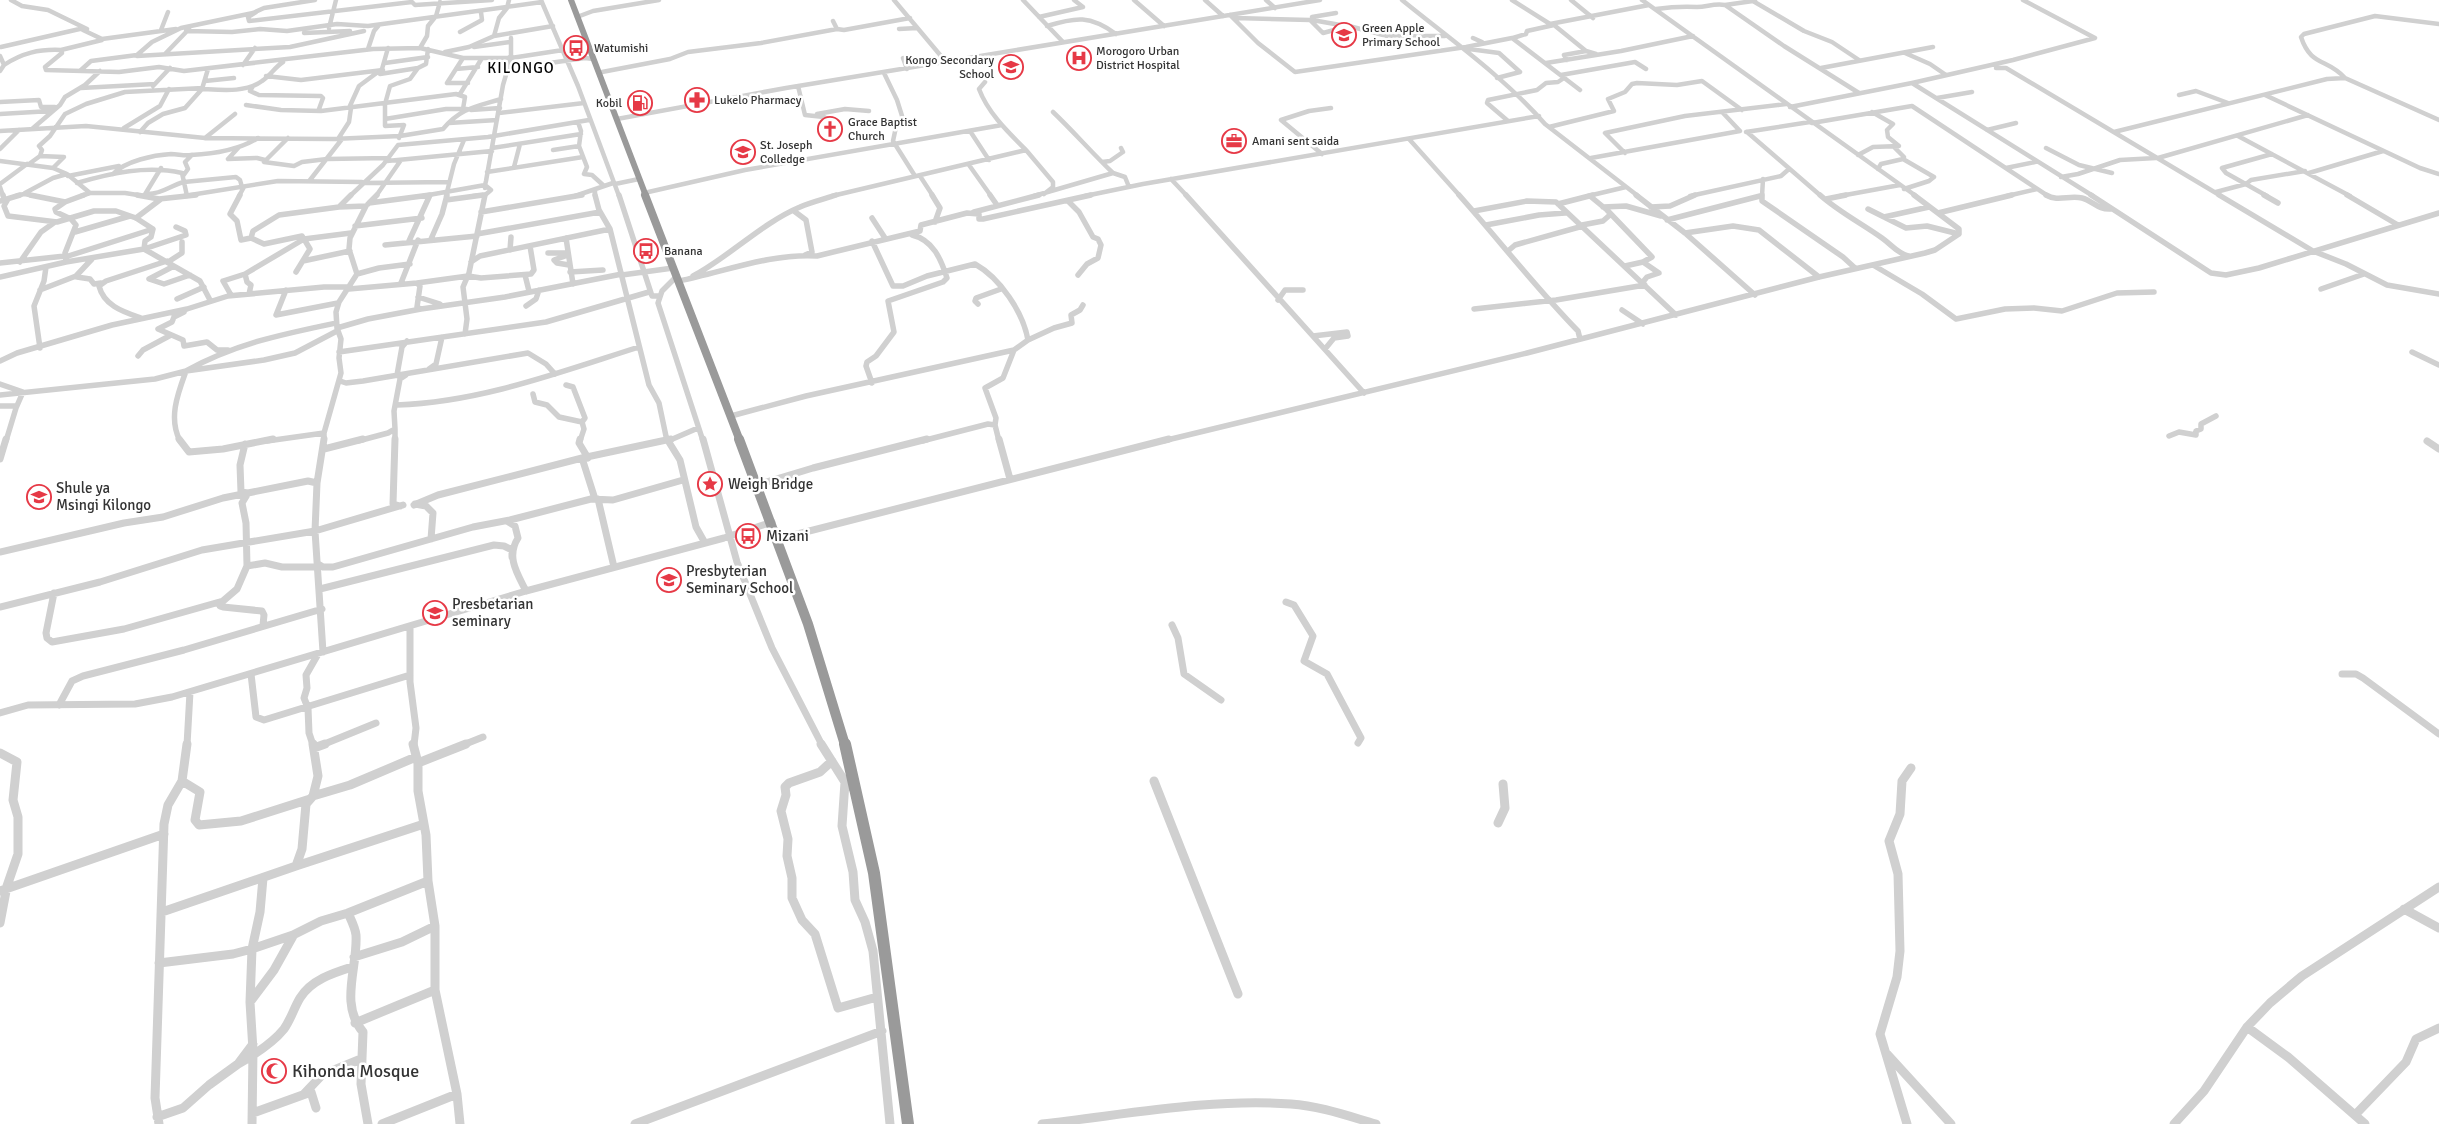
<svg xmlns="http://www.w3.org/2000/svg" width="2439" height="1124" font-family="Signika,sans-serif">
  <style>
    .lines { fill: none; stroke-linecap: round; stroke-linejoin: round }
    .minor-far3 { stroke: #d0d0d0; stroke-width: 4.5 }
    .minor-far2 { stroke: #d0d0d0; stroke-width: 5.5 }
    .minor-far1 { stroke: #d0d0d0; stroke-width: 7 }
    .minor { stroke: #d0d0d0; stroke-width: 9 }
    .highway-far3 { stroke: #9a9a9a; stroke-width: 6 }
    .highway-far2 { stroke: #9a9a9a; stroke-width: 8 }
    .highway-far1 { stroke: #9a9a9a; stroke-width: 10 }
    .highway { stroke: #9a9a9a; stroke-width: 12 }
    .labels { text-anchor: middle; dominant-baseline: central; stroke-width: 5; stroke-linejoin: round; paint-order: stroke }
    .far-poi-label { font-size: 12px; fill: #333; stroke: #fff; text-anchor: start }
    .far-quarter-label { font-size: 15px; letter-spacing: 1px; fill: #000; stroke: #fff }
    .poi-label { font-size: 15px; fill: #333; stroke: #fff; text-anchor: start }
    .near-poi-label { font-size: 18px; fill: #333; stroke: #fff; text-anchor: start }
  </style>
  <rect width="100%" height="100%" fill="#fff"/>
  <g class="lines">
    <path class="minor-far3" d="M11,0L22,6L48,10L87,29L83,30L102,39L176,29
      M541,0L578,86L619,196
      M894,0L946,62
      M1023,0L1063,42
      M1134,0L1164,26
      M1205,0L1223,16
      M1266,0L1275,8
      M1402,0C1450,39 1504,77 1545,124L1638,196
      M1512,0L1550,24L1649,5
      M1571,0L1593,18
      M1642,0L1916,196
      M1755,0L1753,1L1804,31L1832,42L1859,60
      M2023,0L2095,38L2013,60L1912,83L2093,196
      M1753,1L1725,5L1784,46L1859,93
      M1656,9C1670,7 1682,6 1697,7C1707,7 1714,3 1725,5
      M256,12L248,17L249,21L412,2L415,5L492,0
      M1230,15L1258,43L1295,72L1466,47L1512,38L1580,90
      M577,17L593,11L659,0
      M1039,17L1083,7L1074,0
      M1312,17L1336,13
      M1235,18L1310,20L1323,33L1349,26L1387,36H1445
      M1312,20L1346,26
      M833,21L837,29L844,30L910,18
      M2439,24L2375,16L2304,34L2301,37C2311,67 2327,58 2345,78L2439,120
      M1554,25L1586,51L1596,54
      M1047,26C1076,17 1090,15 1116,34
      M329,28L336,0
      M899,29L917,28
      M161,30L168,12
      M186,31L232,32L260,29L287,31L337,24L368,26L542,2
      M460,32L482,20L481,12
      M304,33L350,31
      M494,36L499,18L507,8L509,0
      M1473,38L1482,42L1481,44
      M1513,38L1526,34L1527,31L1554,25
      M1,47L84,28
      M474,47L510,42
      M420,48L427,36L428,26L436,16L440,2
      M368,49L374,31L379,25
      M1469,49L1499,53L1520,72L1497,78
      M61,50L102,40
      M445,52L469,47L494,36L553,26
      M1905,53L1930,64L1946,75
      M165,54L189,29
      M0,56L4,65L0,71
      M137,56L290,47L364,31
      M463,58L447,83H468
      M508,58L511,56V38
      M903,58L907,69
      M1567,60L1564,55L1586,51
      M385,63L428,57
      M1546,63L1621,51L1693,36
      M4,65C22,53 39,49 61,50L62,53L45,67L46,70L119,72L159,67L184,71L373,49L420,48L463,58H511
      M243,65L255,48
      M1821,68L1933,47
      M1996,68H2006L2221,196
      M456,69L478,67
      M507,69L585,58L593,59
      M81,70L91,61L137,55L152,42L181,28L253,13L264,8L315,0
      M602,72L670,59L688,52L761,43L837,29
      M884,73L897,100L903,119L896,127L893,141L915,176
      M380,74L418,68
      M1561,75L1635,62L1646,69
      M266,76L301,80L383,70
      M205,81L234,78
      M985,82L979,89C988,113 1008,132 1026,150
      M153,86L170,68
      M253,86L250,91L259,95L321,96L323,98L319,109L321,111L456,94L465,97L463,109
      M798,86L805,115L824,117L837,124
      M81,88L155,84
      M202,89C221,90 246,93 262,81C270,76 275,67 283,62
      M460,94L482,58
      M2179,95L2196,91L2228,103
      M2265,95L2420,168L2439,174
      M1937,98L1972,92
      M0,102L39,100L41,107H55
      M246,105L281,110L321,111
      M1790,107L1917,82
      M349,108L359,86L382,69L388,48
      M471,110L500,108
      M1053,112C1074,132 1092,153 1113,173
      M499,113L584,103
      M0,114L51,111
      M817,114L845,109L869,111
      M385,119L446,109H467
      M617,119L786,88L1320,0
      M1508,121L1487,103L1488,100L1537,90L1546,83L1558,82L1564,78
      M578,122L581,131L579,146L587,167L584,174L592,175L603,185
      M449,123L497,120
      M1812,123L1912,106L2048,196
      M1549,127L1614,111L1608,99L1625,92L1632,84L1637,83L1677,85L1702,81L1742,110
      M124,128L160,106L169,89
      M32,129L60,105L65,97L85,85L100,71
      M1987,130L2016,123
      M0,131L86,126L205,138L333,139L400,136L443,129C461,108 475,107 501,99
      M970,131L989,160
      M140,132L148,123L163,114L185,108L202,89L208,69
      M1746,132L1810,122
      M1747,132L1821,196
      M2114,132L2327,79L2345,78
      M2238,136L2350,196
      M205,138L235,114
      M288,138L264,162L294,166L302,162L327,159L389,158
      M399,138L404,125L385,126V104L390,86L410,79L418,68L426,64L428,49
      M338,139L349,122L351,108
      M1409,139L1460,196
      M239,147L228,159L257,158L265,160
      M492,148L581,134
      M2046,148L2079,165L2112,173
      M0,149L19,130
      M553,150L579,146
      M1625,153L1605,133L1685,116L1786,104
      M1322,154L1281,120L1309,111L1331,108
      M1858,155L1873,147L1899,146L1888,137L1887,130L1893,124L1872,112
      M40,156L64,157L53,168
      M1591,158L1740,131L1723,113
      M2158,158L2308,115
      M1903,159L1934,177L1929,181L1904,189
      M0,161L53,168L67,174L90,193H125L144,196
      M387,161L492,151
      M1102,162L1110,161L1123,152L1121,148
      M29,164L40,156L42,150L39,146L50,136L65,114L86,104L125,92L203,88
      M969,165L991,196
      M514,167L520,144
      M2006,168L2035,162
      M1878,169L1881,164L1903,159L1904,157L1894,147
      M487,172L583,157
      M2309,173L2383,151
      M113,174C125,161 154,155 171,154C178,154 184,156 191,155C213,154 239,150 258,138
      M68,176L119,166
      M183,176L188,169L185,162L192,155
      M920,176L933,196
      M2061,177L2078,174L2120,160L2156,158
      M1171,179L1187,196
      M310,180L342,139
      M184,182L236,177L240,180L242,187
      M77,183C111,173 147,165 182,173L187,196
      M362,183L449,182
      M0,184L27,164
      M615,184L639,179
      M0,187L3,196
      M595,189V196
      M2216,192L2246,184L2251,180L2305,171
      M25,193L53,178L67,174
      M644,193L745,170L1002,125
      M148,194C163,194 171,185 184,182
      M16,196L24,194L36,196
      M81,196L90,193
      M144,196L161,168
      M184,196L278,181L362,182
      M239,196L244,187
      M350,196L383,165L398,145L488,137L589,120
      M376,196L401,160
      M423,196L485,185V188
      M446,196L454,164L464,140
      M473,196L484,195
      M484,196L491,190L485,185L486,181L503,85L511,58L563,50
      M575,196L613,183
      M832,196L1026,150L1053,182V187L1044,194
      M1034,196L1113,173L1125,177L1129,187
      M1085,196L1143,184L1539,116
      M1588,196L1626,187
      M1690,196L1781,176L1789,169
      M1762,196L1763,179
      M1840,196L1900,185
      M2007,196L2037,189
      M2267,196L2226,173L2222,168L2272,154"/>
    <path class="minor-far2" d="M3,195L4,199
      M30,195L65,202
      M84,195L65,202L55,209L56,212L71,219L76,225L65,253L66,262L144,249L200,281L210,300
      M137,195L159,199L196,195
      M240,195L230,214L237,221L241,240L251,238L264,244L302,236L304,239L351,233
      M595,195L599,210L610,229L649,385L659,403L667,441
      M619,195L652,296H659
      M932,195L940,208L935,222
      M990,195L997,205
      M1186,195L1364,393
      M1459,195C1499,240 1536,288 1578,331L1580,339
      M1636,195L1685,233L1755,295
      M1762,195V201L1843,257L1855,268
      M1820,195C1839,212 1861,223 1882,238C1892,245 1897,253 1908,256
      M2046,195C2058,202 2069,195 2082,198C2093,201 2098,210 2111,209
      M2091,195L2211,273L2226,275L2259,268L2439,213
      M2219,195L2313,251L2346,264L2387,285L2439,294
      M2264,195L2278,203
      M2347,195L2398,225
      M1590,196L1607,210L1652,257L1643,262L1625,266
      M8,199L4,206L8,216L57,222L94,211H116L136,218L153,229L151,237L145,241L144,249L186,235L185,231L176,227
      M1826,199L1846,195
      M446,200L483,195
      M0,201L20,195
      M1068,201L1079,212L1093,237L1098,239L1101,245L1098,258L1087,264L1078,275
      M369,203L430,195
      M368,204L377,195
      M1558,204L1593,195
      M1603,207L1626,206L1661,216
      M1651,207L1670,206L1695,195
      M1868,209L1906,228L1927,226L1959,234
      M794,211L806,220L812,252L805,255
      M1474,211L1527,201L1556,202L1676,315
      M481,212L582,195
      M974,212L1039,195
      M1938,213L2012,195
      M1884,217L1929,207
      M136,218L161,199
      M872,218L885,238
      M1667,220L1760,196
      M1486,225L1539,215L1565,213
      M1582,225L1603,221L1611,214
      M355,226L422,218
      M75,232L130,216
      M1685,233L1733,226L1759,230L1819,277
      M477,234L600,212
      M251,238L253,231L279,215L339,207
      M566,238L573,284
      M431,239L442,214L447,195
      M409,241L430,195
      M872,241L893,286H903L927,276L975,264C1000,278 1023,312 1028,340L1014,350L1003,378L985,388L996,418L995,425L999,441
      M385,245L477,236
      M510,250L511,237
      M1508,251L1515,245L1583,226
      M548,253H565
      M568,255L554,260L557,263L569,265
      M65,257L153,229
      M303,261L350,251
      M20,262L41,232L55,222
      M168,262L182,253V242
      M471,262L480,256L610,229
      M0,263L65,256
      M1873,265L1922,294L1956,319L2005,309L2034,308L2062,311L2117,293L2154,292
      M174,266L149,279L164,284L190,275
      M570,272L603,270
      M357,274L379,268L410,264
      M525,275L529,291
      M622,275L673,268
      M677,276L662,291L658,303L703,441
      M693,276C729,257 762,223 800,207C811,202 824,199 836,195
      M0,277L66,262
      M77,277L90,279L94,284L101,283
      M679,281C724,272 771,253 817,256L920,231L921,225L967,213L979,214V219H983L1091,195
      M401,283L418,240
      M417,283L468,276L481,278L531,274L534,270L530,246
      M1642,283L1647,277L1659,273L1643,262
      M349,289L417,283L420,286L417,307L421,309L505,297L622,274
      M2321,289L2364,274
      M40,290L76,276L92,259
      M286,290L276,315L338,303
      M249,294L251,285L247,282L245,274L304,239L310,249L296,272
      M231,295L223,281L245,274
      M418,297L440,304
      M177,299L204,287
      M1278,300L1285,290H1303
      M978,304L975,301L976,298L1001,289
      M526,306L536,299L539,290
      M1474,309L1556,300L1645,285
      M1622,310L1643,324
      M184,312L174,317L172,322L158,329L183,340L184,346L207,342L217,350H228
      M141,318C124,312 104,306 99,286L106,281L167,261
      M337,328L368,319L421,309
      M465,334L467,319L463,287L469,273L485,195
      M1313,336L1347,332L1348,336L1334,338L1325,349
      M1028,340L1054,328L1072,323L1071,315L1080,310L1083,305
      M40,348L34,306L44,281L46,267
      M339,352L546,322L649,292
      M2412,352L2439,365
      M138,356L143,350L171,335
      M0,361L17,353L112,325L187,309L228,296L324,287H350
      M429,369L436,364L442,337
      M400,377L397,375L402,347L407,341
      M340,381L346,383L363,381L528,353L546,364L555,374
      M872,383L866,366L867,362L876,356L894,332L888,301L943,282L947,278C941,259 933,240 912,235
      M0,384L23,392L16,408L6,441
      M566,385L573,387L585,418L582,422
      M533,394L535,402L547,405L559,417L582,422L584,429L580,441
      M0,395L155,379L186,371L264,360L295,353L337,331
      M397,405C481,402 560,372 639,347
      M0,406H16
      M731,416L806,396L1014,350
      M395,429V441
      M2169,436L2179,432L2196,435V431L2201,429V424L2216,416
      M180,441C168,418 178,393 186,371C234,344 283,334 336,323
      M267,441L324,433
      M324,441V433L341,373L339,358L341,339L337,328L336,312L339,302L357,274L349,249L350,238L366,206L339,207L351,195
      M358,441L388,433L395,429L394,411L400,379L406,375
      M668,441L698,428
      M922,441L988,424L995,425
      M1163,441L1527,353L1819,277L1925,253L1935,250L1959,234V229L1914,195"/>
    <path class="minor-far1" d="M179,439L189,452L223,449L273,439
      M395,439L393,504L400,506
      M580,439L579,443L588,458
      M667,439L680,460L696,527L705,543
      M703,439L737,562L772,648L822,745
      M999,439L1010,479
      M2427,441L2439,449
      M324,449L363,439
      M582,458L595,499
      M0,459L6,439
      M757,485L813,468L927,439
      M598,499L614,567
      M415,504L426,506L433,513L431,539
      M414,505L438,495L582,458L671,439
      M507,521L515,526L518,538C506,557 517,573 526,591
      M778,539L1169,439
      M0,552L124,523L163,517L223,498L308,481L317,483
      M318,564L323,567H333L473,527L510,520L591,499L613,500L683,480
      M247,566L265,563L282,567H318
      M320,589L494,545L504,546L512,550V557
      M54,593L46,633L47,638L52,642L124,629L223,601L237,589L247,566L246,523L242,503L248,493L241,492L240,465L245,444
      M220,602V606L223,607L262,611L264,615L263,625
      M1286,602L1294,605L1313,636L1304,661L1327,674L1361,738L1358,743
      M0,607L100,582L202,550L315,531L403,505
      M1172,625L1178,638L1184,674L1221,700
      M410,627V682L416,728L414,745
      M323,652L315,531L317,483L324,439
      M251,674L256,717L264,720L410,675
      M2342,674H2356L2363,678L2439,734
      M59,705L72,681L83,676L184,650L322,609
      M0,713L28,705L135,704L172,697L526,591L724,538L772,522
      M187,745L190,692
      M313,745L309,733L308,708L304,698L307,688L306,675L318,654
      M322,745L376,723
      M463,745L483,737"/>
    <path class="minor" d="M413,744L418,763V791L426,835L428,881L435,926V990L457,1094L460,1124
      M821,744L845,782L854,789
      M314,748L325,744
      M0,753L17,762L13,800L18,817V854L7,886L0,923
      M832,761L820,772L789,783L785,787L786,795L781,811L788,839L787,856L792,878V898L802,920L815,934L838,1008L877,997
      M418,763L466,744
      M182,781L200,792L195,820L199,825L241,821L310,799
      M1154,781L1238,994
      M845,782L842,826L853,872L855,900L865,922L873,951L890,1124
      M313,796L350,785L416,757
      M1498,823L1505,808L1503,784
      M296,866L424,824
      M0,891L164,834
      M2404,909L2439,928
      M162,912L296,866L302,849L306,804L313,796L318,776L313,744
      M348,913C351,920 355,927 356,935C358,967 339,1004 363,1032L361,1084L368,1124
      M354,957L402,942L435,926
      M159,963L233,954L252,949L293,935L321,921L348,913L428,881
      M250,1002L274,970L293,936
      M355,1023L435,990
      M2247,1027L2288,1057L2365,1124
      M1887,1054L1951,1124
      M238,1064C254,1055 272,1044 284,1029C291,1019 294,1008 300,998C311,980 333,973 352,967
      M304,1094L322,1075L361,1059
      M253,1113L311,1092L316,1108
      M2355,1115L2406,1062L2416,1039L2439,1028
      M157,1117L183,1108L209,1085L238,1064L253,1044
      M159,1124L155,1098L164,824L168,805L182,781L187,744
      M252,1124L253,1050L250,1002L252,949L260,912L263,878
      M382,1124L457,1094
      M635,1124L882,1031
      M1042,1124C1124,1115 1209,1098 1291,1104C1320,1106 1348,1116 1376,1124
      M1907,1124L1880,1034L1897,977L1900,951L1898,874L1889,841L1900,814L1902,781L1911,768
      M2174,1124L2204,1091L2247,1027L2270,1003L2302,976L2439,887"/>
    <path class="highway-far3" d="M571,0L646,196"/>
    <path class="highway-far2" d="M645,195L740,441"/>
    <path class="highway-far1" d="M739,439L808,624L845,745"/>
    <path class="highway" d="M845,744L874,873L908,1124"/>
  </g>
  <defs>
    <symbol id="school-ring" viewBox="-11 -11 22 22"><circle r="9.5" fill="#fff" stroke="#e63946" stroke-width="1.5"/><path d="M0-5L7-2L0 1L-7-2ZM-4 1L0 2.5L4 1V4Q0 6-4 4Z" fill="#e63946"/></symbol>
    <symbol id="bus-ring" viewBox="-11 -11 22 22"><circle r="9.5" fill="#fff" stroke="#e63946" stroke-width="1.5"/><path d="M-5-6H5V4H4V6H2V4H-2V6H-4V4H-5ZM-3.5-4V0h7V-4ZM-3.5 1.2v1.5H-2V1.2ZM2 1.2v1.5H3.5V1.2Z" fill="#e63946"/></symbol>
    <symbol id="hospital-ring" viewBox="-11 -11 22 22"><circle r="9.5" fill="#fff" stroke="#e63946" stroke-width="1.5"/><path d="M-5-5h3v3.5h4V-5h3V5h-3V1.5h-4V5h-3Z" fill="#e63946"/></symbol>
    <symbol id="pharmacy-ring" viewBox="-11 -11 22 22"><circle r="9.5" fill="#fff" stroke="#e63946" stroke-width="1.5"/><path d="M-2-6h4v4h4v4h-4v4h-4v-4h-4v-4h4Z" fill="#e63946"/></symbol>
    <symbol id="fuel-ring" viewBox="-11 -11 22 22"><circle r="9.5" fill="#fff" stroke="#e63946" stroke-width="1.5"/><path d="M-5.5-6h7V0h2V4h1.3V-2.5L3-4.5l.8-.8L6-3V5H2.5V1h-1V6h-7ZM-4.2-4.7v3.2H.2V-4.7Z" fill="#e63946"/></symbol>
    <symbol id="church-ring" viewBox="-11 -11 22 22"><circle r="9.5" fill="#fff" stroke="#e63946" stroke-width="1.5"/><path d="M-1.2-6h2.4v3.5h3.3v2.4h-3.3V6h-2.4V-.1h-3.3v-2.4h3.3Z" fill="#e63946"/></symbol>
    <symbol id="office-ring" viewBox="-11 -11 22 22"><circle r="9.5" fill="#fff" stroke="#e63946" stroke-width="1.5"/><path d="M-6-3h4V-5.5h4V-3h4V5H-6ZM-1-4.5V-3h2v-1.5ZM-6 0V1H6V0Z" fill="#e63946"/></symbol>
    <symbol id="university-ring" viewBox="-11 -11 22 22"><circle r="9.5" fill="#fff" stroke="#e63946" stroke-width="1.5"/><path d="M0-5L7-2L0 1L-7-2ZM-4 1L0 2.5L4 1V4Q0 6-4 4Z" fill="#e63946"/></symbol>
    <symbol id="sight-ring" viewBox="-11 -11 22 22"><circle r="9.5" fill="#fff" stroke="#e63946" stroke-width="1.5"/><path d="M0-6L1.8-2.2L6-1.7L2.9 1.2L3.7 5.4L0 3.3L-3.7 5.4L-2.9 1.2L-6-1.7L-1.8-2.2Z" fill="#e63946"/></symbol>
    <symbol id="mosque-ring" viewBox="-11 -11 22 22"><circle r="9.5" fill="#fff" stroke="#e63946" stroke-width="1.5"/><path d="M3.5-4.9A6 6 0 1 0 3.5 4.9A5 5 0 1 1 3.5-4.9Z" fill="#e63946"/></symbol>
  </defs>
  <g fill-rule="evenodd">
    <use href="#school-ring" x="1330" y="21" width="28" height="28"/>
    <use href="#bus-ring" x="562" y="34" width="28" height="28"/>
    <use href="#hospital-ring" x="1065" y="44" width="28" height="28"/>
    <use href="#school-ring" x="997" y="53" width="28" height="28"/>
    <use href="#pharmacy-ring" x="683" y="86" width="28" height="28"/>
    <use href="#fuel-ring" x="626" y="89" width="28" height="28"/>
    <use href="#church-ring" x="816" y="115" width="28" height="28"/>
    <use href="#office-ring" x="1220" y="127" width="28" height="28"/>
    <use href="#university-ring" x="729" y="138" width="28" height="28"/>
    <use href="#bus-ring" x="632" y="237" width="28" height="28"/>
    <use href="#sight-ring" x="696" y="470" width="28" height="28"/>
    <use href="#school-ring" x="25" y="483" width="28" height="28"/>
    <use href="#bus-ring" x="734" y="522" width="28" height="28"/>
    <use href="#school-ring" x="655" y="566" width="28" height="28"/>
    <use href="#school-ring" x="421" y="599" width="28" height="28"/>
    <use href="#mosque-ring" x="260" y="1057" width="28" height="28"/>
  </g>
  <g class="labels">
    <g class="far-poi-label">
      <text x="1362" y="28">Green Apple<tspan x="1362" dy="14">Primary School</tspan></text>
      <text x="594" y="48">Watumishi</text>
      <text x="1096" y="51">Morogoro Urban<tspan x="1096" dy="14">District Hospital</tspan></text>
      <text x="994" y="60" text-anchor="end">Kongo Secondary<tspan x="994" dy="14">School</tspan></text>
      <text x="714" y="100">Lukelo Pharmacy</text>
      <text x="622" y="103" text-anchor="end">Kobil</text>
      <text x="848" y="122">Grace Baptist<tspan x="848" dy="14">Church</tspan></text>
      <text x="1252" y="141">Amani sent saida</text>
      <text x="760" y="145">St. Joseph<tspan x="760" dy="14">Colledge</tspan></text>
      <text x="664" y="251">Banana</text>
    </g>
    <g class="far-quarter-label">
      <text x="521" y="68">KILONGO</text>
    </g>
    <g class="poi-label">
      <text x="728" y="484">Weigh Bridge</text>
      <text x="56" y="488">Shule ya<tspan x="56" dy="17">Msingi Kilongo</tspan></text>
      <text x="766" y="536">Mizani</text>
      <text x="686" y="571">Presbyterian<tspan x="686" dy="17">Seminary School</tspan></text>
      <text x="452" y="604">Presbetarian<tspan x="452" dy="17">seminary</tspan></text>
    </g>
    <g class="near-poi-label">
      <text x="292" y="1071">Kihonda Mosque</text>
    </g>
  </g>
</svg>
